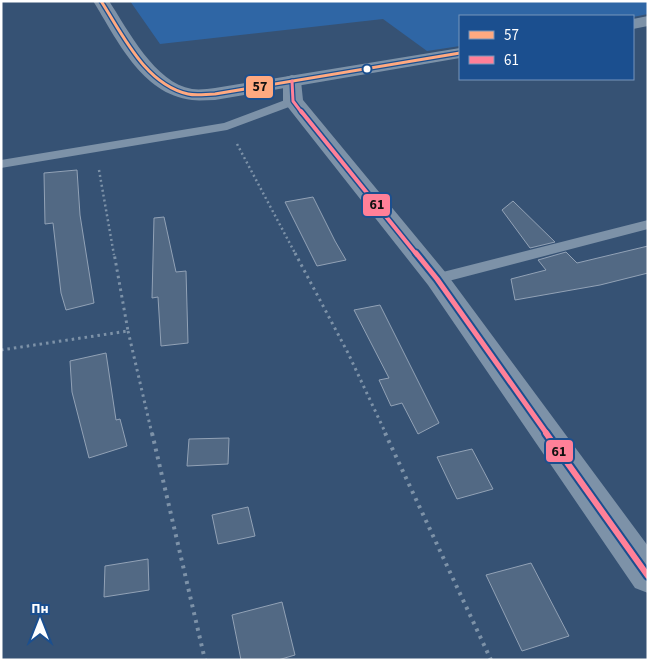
<svg xmlns="http://www.w3.org/2000/svg" width="649" height="661" font-family="'Source Sans 3',sans-serif">
  <style>
    .green { fill: #2f66a5 }
    .building { fill: #526984; stroke: #92a2b6 }
    .lines { fill: none; stroke-linecap: round; stroke-linejoin: round }
    .path-far2 { stroke: #7d92a8; stroke-width: 2.5; stroke-dasharray: 2 3; stroke-linecap: butt }
    .path-far1 { stroke: #7d92a8; stroke-width: 3; stroke-dasharray: 2.5 4; stroke-linecap: butt }
    .path { stroke: #7d92a8; stroke-width: 4; stroke-dasharray: 3 5; stroke-linecap: butt }
    .service { fill: #7d92a8; fill-rule: evenodd }
    .minor { fill: #7d92a8; fill-rule: evenodd }
    .tertiary { fill: #7d92a8; fill-rule: evenodd }
    .bus-1-casing { stroke: #1b4f8f; stroke-width: 5.5 }
    .bus-2-far3-casing { stroke: #1b4f8f; stroke-width: 5.5 }
    .bus-2-far2-casing { stroke: #1b4f8f; stroke-width: 7 }
    .bus-2-far1-casing { stroke: #1b4f8f; stroke-width: 9 }
    .bus-2-casing { stroke: #1b4f8f; stroke-width: 10 }
    .bus-1 { stroke: #ffa980; stroke-width: 3 }
    .bus-2-far3 { stroke: #ff8098; stroke-width: 3 }
    .bus-2-far2 { stroke: #ff8098; stroke-width: 4 }
    .bus-2-far1 { stroke: #ff8098; stroke-width: 5 }
    .bus-2 { stroke: #ff8098; stroke-width: 6 }
    .bus-dot { fill: #fff; stroke: #1b4f8f; stroke-width: 2 }
    .line-badge { stroke: #1b4f8f; stroke-width: 2 }
    .pale-badge-label { font-size: 14px; text-anchor: middle; font-weight: bold; fill: #111 }
  </style>
  <rect width="100%" height="100%" fill="#365274"/>
  <path class="green" d="M130,1H648V14L633,17L460,16V46L427,51L383,19L160,44Z"/>
  <path class="building" d="M77,170L80,215L94,303L66,310L61,293L53,223L45,224L44,173Z
    M313,197L335,241L346,260L317,266L285,202Z
    M513,201L555,242L530,248L502,210Z
    M164,217L176,272L186,271L188,343L161,346L158,297L152,298L154,218Z
    M648,246V273L600,285L515,300L511,279L546,270L538,260L566,252L577,263Z
    M380,305L439,423L418,434L402,403L391,406L379,380L389,378L354,310Z
    M106,353L116,420L120,419L127,446L89,458L72,392L70,361Z
    M229,438L228,464L187,466L189,439Z
    M472,449L493,489L457,499L437,457Z
    M248,507L255,536L218,544L212,515Z
    M148,559L149,590L104,597L105,566Z
    M531,563L569,636L522,651L486,575Z
    M282,602L295,655L278,660H241L232,615Z"/>
  <g class="lines">
    <path class="path-far2" d="M237,144L296,255
      M99,170L114,255"/>
    <path class="path-far1" d="M295,253L348,353L386,434
      M128,331L152,434
      M1,350L128,331L114,253"/>
    <path class="path" d="M152,433L205,660
      M385,433L491,660"/>
    <path class="service" d="M293,97L299,101L297,104L227,130L1,168V160L224,123Z
      M648,220V229L437,284L431,283L429,279L431,275Z"/>
    <path class="minor" d="M292,75L298,77L301,81L303,100L446,273L648,546V593L635,588L428,285L283,101V81L286,77Z"/>
    <path class="tertiary" d="M93,1H109C128,30 155,83 192,89C199,90 208,89 215,88L460,48V58L215,100C207,100 199,101 192,100C141,94 117,39 93,1Z
      M648,16V26L633,29V19Z"/>
    <defs>
      <path id="bus-1" d="M101,1C123,35 145,84 188,94C197,96 206,94 215,94L460,53"/>
      <path id="bus-2-far3" d="M292,81L293,101L302,113"/>
      <path id="bus-2-far2" d="M301,111L417,255"/>
      <path id="bus-2-far1" d="M416,253L437,279L547,434"/>
      <path id="bus-2" d="M546,433L648,576"/>
    </defs>
    <use href="#bus-1" class="bus-1-casing"/>
    <use href="#bus-2-far3" class="bus-2-far3-casing"/>
    <use href="#bus-2-far2" class="bus-2-far2-casing"/>
    <use href="#bus-2-far1" class="bus-2-far1-casing"/>
    <use href="#bus-2" class="bus-2-casing"/>
    <use href="#bus-1" class="bus-1"/>
    <use href="#bus-2-far3" class="bus-2-far3"/>
    <use href="#bus-2-far2" class="bus-2-far2"/>
    <use href="#bus-2-far1" class="bus-2-far1"/>
    <use href="#bus-2" class="bus-2"/>
  </g>
  <circle class="bus-dot" cx="367" cy="69" r="4.5"/>
  <g class="line-badge">
    <rect x="245" y="75" width="29" height="24" rx="5" fill="#ffa980"/>
    <rect x="362" y="193" width="29" height="24" rx="5" fill="#ff8098"/>
    <rect x="545" y="439" width="29" height="24" rx="5" fill="#ff8098"/>
  </g>
  <g class="pale-badge-label">
    <text x="260" y="91">57</text>
    <text x="377" y="209">61</text>
    <text x="559" y="456">61</text>
  </g>
  <rect width="649" height="661" fill="none" stroke="#ffffff" stroke-width="5"/>
  <rect x="459" y="15" width="175" height="65" fill="#1b4f8f" stroke="#7695bc"/>
  <rect x="469" y="31" width="25" height="8" fill="#ffa980" stroke="#7695bc"/>
  <text x="504" y="40" font-size="15" fill="#ffffff">57</text>
  <rect x="469" y="56" width="25" height="8" fill="#ff8098" stroke="#7695bc"/>
  <text x="504" y="65" font-size="15" fill="#ffffff">61</text>
  <g transform="translate(40 621)" stroke="#1b4f8f" stroke-width="4" paint-order="stroke">
  <path d="M0-4L9 19L0 12L-9 19Z" fill="#ffffff"/>
  <text y="-8" font-size="14" font-weight="bold" text-anchor="middle" fill="#ffffff">Пн</text>
  </g>
</svg>
